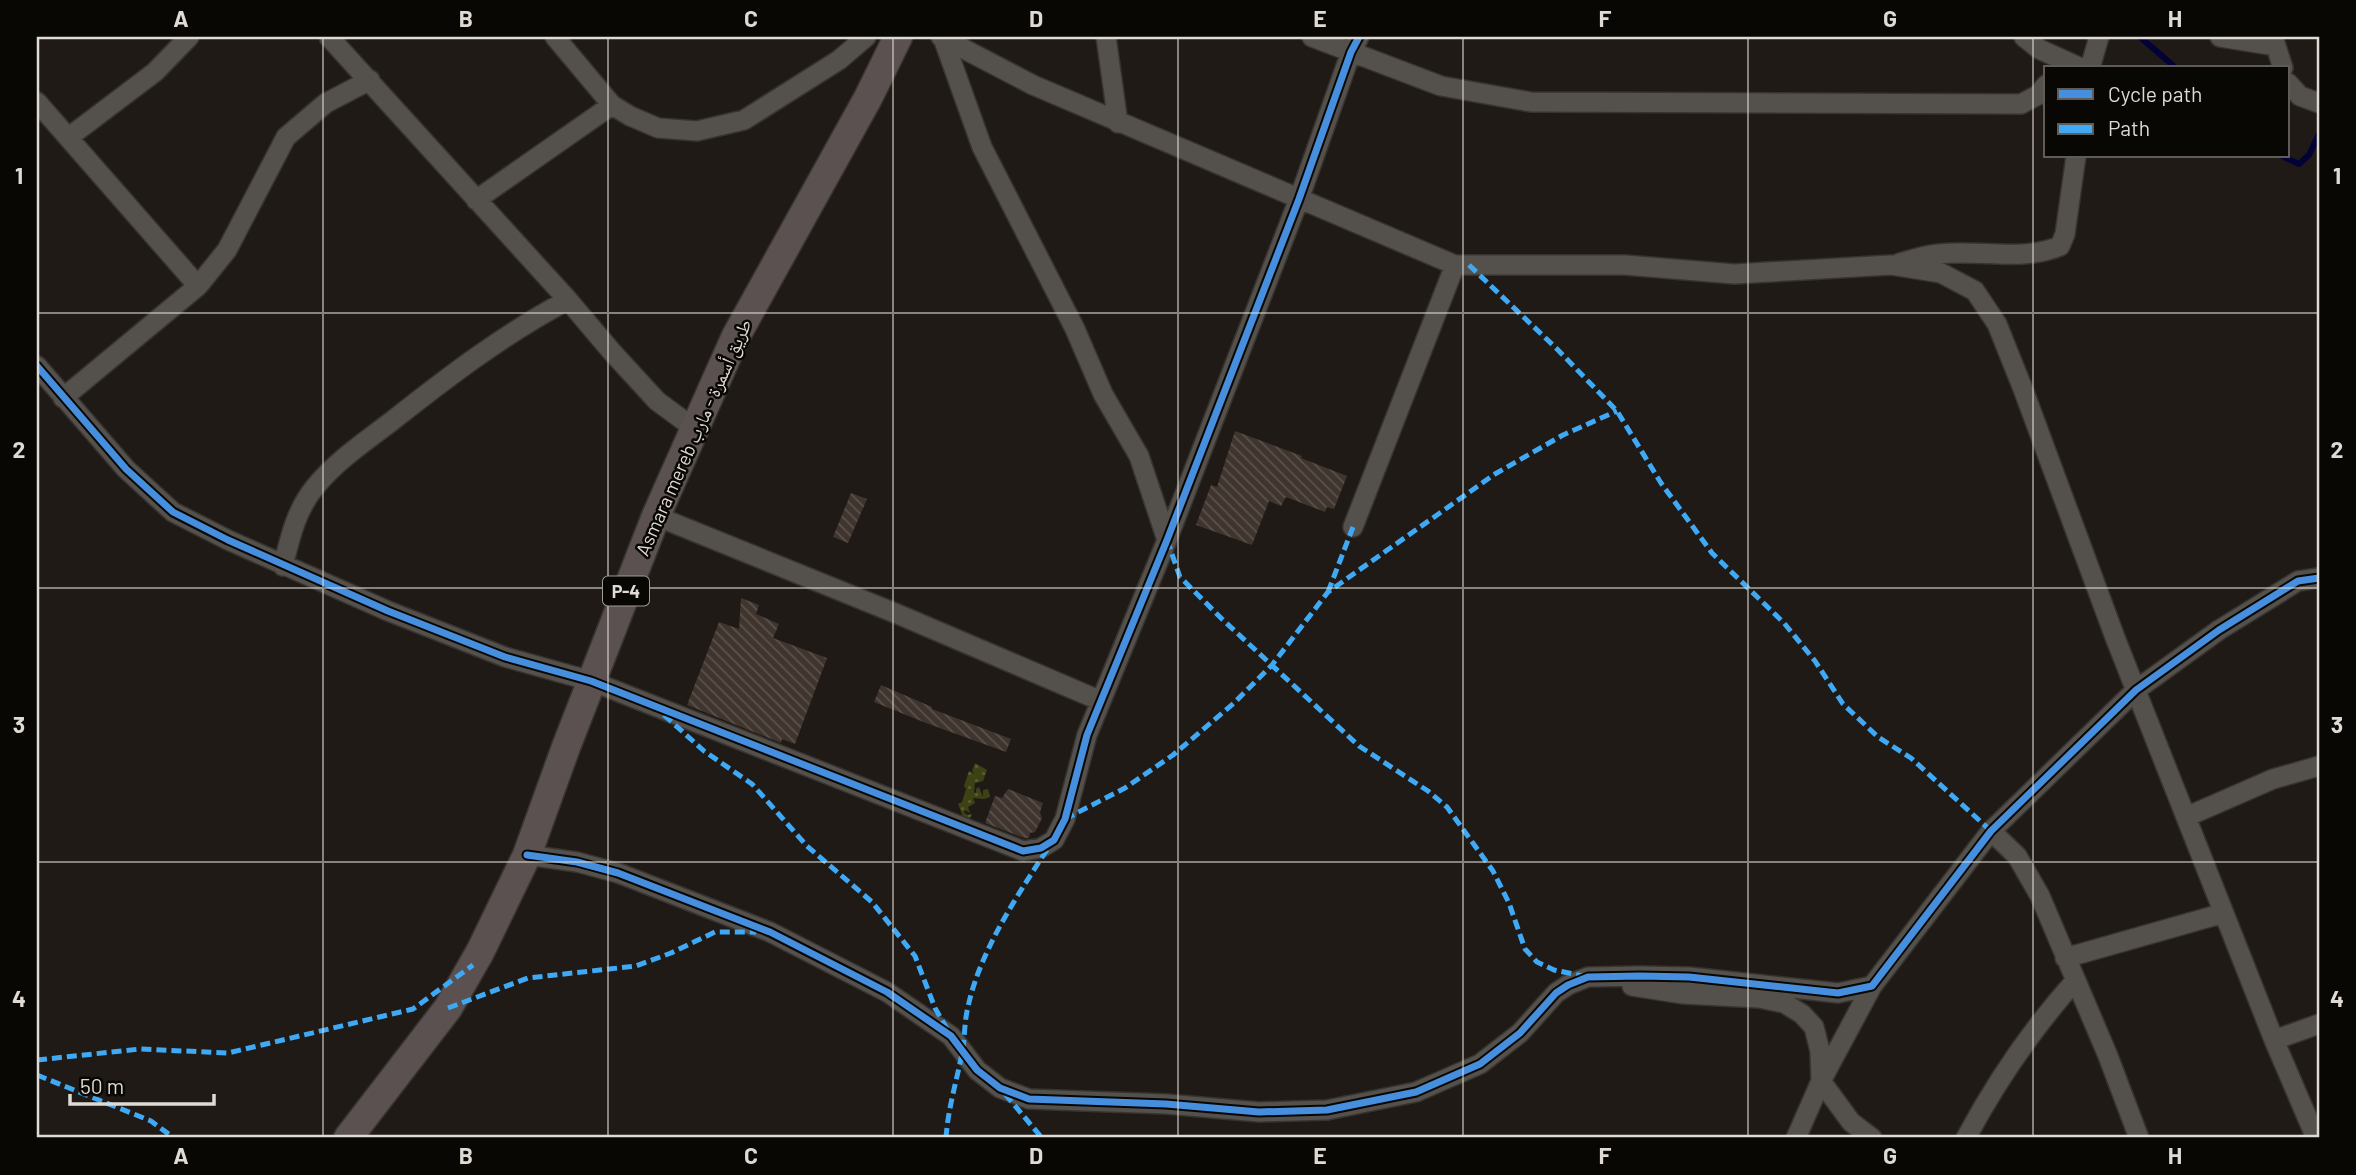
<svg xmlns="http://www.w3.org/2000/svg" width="2356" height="1175" font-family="Barlow,'Noto Naskh Arabic',sans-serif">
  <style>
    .green { fill: url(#green-dots) }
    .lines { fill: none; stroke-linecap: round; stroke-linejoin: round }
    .stream { stroke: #030238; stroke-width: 6 }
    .building { fill: url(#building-back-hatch) }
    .minor-casing { stroke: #373430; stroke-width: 22 }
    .highway-casing { stroke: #373430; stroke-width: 31 }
    .minor { stroke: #54504c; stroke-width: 19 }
    .highway { stroke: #5b5150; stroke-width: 28 }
    .quiet { stroke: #3fa9f5; stroke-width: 5; stroke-dasharray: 10 5; stroke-linecap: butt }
    .cycleway-casing { stroke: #090704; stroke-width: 11 }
    .cycleway { stroke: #468fdf; stroke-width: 7 }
    .grid { fill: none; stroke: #dfdad3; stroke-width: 2; stroke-opacity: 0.55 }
    .labels { text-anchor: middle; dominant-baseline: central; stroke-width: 5; stroke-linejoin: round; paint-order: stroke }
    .shield { fill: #090704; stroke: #9f9b95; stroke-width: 2 }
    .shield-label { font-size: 18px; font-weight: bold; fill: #dfdad3 }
    .street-label { font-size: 19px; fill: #dfdad3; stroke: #090704 }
    .neatline { fill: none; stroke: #dfdad3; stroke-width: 2.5 }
    .grid-label { font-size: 23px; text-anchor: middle; font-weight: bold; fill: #dfdad3 }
  </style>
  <defs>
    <pattern id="green-dots" width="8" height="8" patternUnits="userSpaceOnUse" patternTransform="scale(1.75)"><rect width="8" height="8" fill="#3d4214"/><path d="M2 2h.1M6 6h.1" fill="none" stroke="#595d35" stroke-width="1.8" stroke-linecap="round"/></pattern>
    <pattern id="building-back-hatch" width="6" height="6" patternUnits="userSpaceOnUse" patternTransform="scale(1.75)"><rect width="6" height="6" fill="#3f352e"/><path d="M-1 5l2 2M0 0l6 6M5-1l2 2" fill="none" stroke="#5a524b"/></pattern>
  </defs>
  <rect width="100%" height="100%" fill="#1f1a15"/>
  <path class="green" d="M975,763L987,770L983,781L975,783L974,792L976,793V789L979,787L983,797V790L988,789L990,797L984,799L973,798L975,803L968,807L970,813L965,810L964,813L968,815L972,814L969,820L964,819L958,804L962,802L966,789L964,786L969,771L975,774L972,771Z"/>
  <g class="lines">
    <path class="stream" d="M2140,37L2176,68
      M2282,156L2299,164L2309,155L2319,134"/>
  </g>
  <path class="building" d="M1235,431L1302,456L1301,458L1347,476L1334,509L1327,507L1325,512L1286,497L1281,506L1269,501L1252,545L1196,525L1211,485L1217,487Z
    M851,493L867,499L848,543L833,537Z
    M741,598L759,605L756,614L779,624L773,638L827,658L795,744L782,739L781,743L687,705L719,622L739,629Z
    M881,685L932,707V709L1011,739L1006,752L926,723L874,702Z
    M1008,789L1043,803L1040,812L1042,818L1035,832L1030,833L1029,838H1024L985,823L995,796L1002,798Z"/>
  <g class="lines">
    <defs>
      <path id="minor" d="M329,37L568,300L612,352L657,401L695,429
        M941,37L1033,85L1455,265H1625L1734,274L1891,265L1941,273L1975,291L1997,324L2023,389L2116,640L2274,1040L2316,1138
        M1106,37L1118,123
        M1312,37L1441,86L1531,102L2021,104L2038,95L2046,85
        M2024,37L2039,49L2081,68
        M2220,37L2276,46
        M2273,37L2283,68
        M943,38L982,147L1075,329L1103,394L1139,456L1167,540
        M2090,68L2099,37
        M2288,83L2300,96L2319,103
        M37,102L198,286L63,398
        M612,105L630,116L658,128L697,131L744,120L839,60L866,37
        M69,137L155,72L189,37
        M476,200L612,105L555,37
        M1900,263C1912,260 1925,255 1938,254C1978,249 2022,262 2060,246L2065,234L2076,156
        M198,286L227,250L286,137L326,103L370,80
        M37,366L126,469L173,512L228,540L388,611L505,657L591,681L1023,851L1041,848L1054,840L1065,819L1087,735L1167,540L1299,199L1351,52L1359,37
        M656,516L895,613L1101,701
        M1353,527L1455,265
        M283,566C290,538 296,510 315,487C336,461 366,441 392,421C449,376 504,334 568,300
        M2186,817L2273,779L2319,766
        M1991,831L2017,856L2040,896L2108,1056L2139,1138
        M527,855L577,862L618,873L770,932L887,992L951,1036L977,1070L1000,1088L1029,1099L1166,1104L1259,1112L1327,1110L1416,1092L1480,1064L1520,1033L1556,993L1568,985L1588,977L1640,976L1689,977L1838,993L1872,986L1991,831L2136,690L2219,630L2298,581L2319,578
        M2065,958L2224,913
        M1632,986L1683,994L1759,998L1784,1003L1802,1014L1814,1027L1820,1051L1821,1081L1851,1122L1872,1138
        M2274,1040L2319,1024
        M1796,1138L1821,1081L1872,986
        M1966,1138C1997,1080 2031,1030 2075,981"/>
      <path id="highway" d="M348,1138L448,1008L480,952L527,855L566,747L656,516L715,383L736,336L868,98L898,37"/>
    </defs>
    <use href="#minor" class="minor-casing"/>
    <use href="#highway" class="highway-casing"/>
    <use href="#minor" class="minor"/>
    <use href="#highway" class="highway"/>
    <path class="quiet" d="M1469,265L1557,349L1617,411L1661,483L1712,553L1784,623L1815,661L1843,704L1878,737L1911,758L1991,831
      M1167,540L1180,577L1222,619L1359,746L1428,791L1447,807L1493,871L1509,903L1525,949L1537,962L1554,970L1583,976
      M1328,592L1353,527
      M664,715L704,751L752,784L807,846L872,902L915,956L935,1008L947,1029
      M1065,819L1125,788L1173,755L1234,703L1272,665L1328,592L1495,474L1563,435L1617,411
      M448,1008L528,978L636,966L671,953L715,932H756
      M37,1060L140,1049L228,1053L413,1009L473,965
      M37,1075L151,1121L174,1138
      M1005,1094L1042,1138
      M946,1138C948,1109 956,1083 962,1054C965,1039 964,1022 968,1007C980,950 1019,893 1050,845"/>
    <defs>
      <path id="cycleway" d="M37,366L126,469L173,512L228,540L388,611L505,657L591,681L1023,851L1041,848L1054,840L1065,819L1087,735L1167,540L1299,199L1351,52L1359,37
        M527,855L577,862L618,873L770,932L887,992L951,1036L977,1070L1000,1088L1029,1099L1166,1104L1259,1112L1327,1110L1416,1092L1480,1064L1520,1033L1556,993L1568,985L1588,977L1640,976L1689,977L1838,993L1872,986L1991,831L2136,690L2219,630L2298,581L2319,578"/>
    </defs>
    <use href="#cycleway" class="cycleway-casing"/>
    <use href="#cycleway" class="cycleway"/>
  </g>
  <path class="grid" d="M323,37V1138M608,37V1138M893,37V1138M1178,37V1138M1463,37V1138M1748,37V1138M2033,37V1138M37,313H2319M37,588H2319M37,862H2319"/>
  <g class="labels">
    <rect class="shield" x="603" y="576.5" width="46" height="29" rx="5"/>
    <g class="shield-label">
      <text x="626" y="591">P-4</text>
    </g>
    <g class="street-label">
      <text transform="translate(693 437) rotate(-66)">Asmara mereb طريق أسمرة - مارب</text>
    </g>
  </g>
  <rect width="2356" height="1175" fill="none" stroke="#090704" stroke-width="77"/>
  <rect x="2044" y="66" width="245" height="91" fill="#090704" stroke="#5f5b57" stroke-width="2"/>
  <rect x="2058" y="89" width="35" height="10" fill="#468fdf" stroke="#5f5b57" stroke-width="2"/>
  <text x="2108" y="102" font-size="21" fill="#dfdad3">Cycle path</text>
  <rect x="2058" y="124" width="35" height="10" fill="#3fa9f5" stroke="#5f5b57" stroke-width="2"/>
  <text x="2108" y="136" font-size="21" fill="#dfdad3">Path</text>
  <path d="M70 1094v10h144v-10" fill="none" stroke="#dfdad3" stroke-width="3.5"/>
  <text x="80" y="1094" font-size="21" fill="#dfdad3" stroke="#090704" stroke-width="5" paint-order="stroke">50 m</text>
  <rect x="38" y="38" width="2280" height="1098" class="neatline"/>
  <g class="grid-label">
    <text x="181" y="27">A</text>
    <text x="466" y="27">B</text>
    <text x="751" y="27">C</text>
    <text x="1036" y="27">D</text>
    <text x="1320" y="27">E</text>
    <text x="1605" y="27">F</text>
    <text x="1890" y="27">G</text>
    <text x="2175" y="27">H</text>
    <text x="19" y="184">1</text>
    <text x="2337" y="184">1</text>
    <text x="19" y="458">2</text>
    <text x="2337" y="458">2</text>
    <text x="19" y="733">3</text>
    <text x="2337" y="733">3</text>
    <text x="19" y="1007">4</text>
    <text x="2337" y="1007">4</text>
    <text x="181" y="1164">A</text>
    <text x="466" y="1164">B</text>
    <text x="751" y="1164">C</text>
    <text x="1036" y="1164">D</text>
    <text x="1320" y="1164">E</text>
    <text x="1605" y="1164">F</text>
    <text x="1890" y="1164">G</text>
    <text x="2175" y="1164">H</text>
  </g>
</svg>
